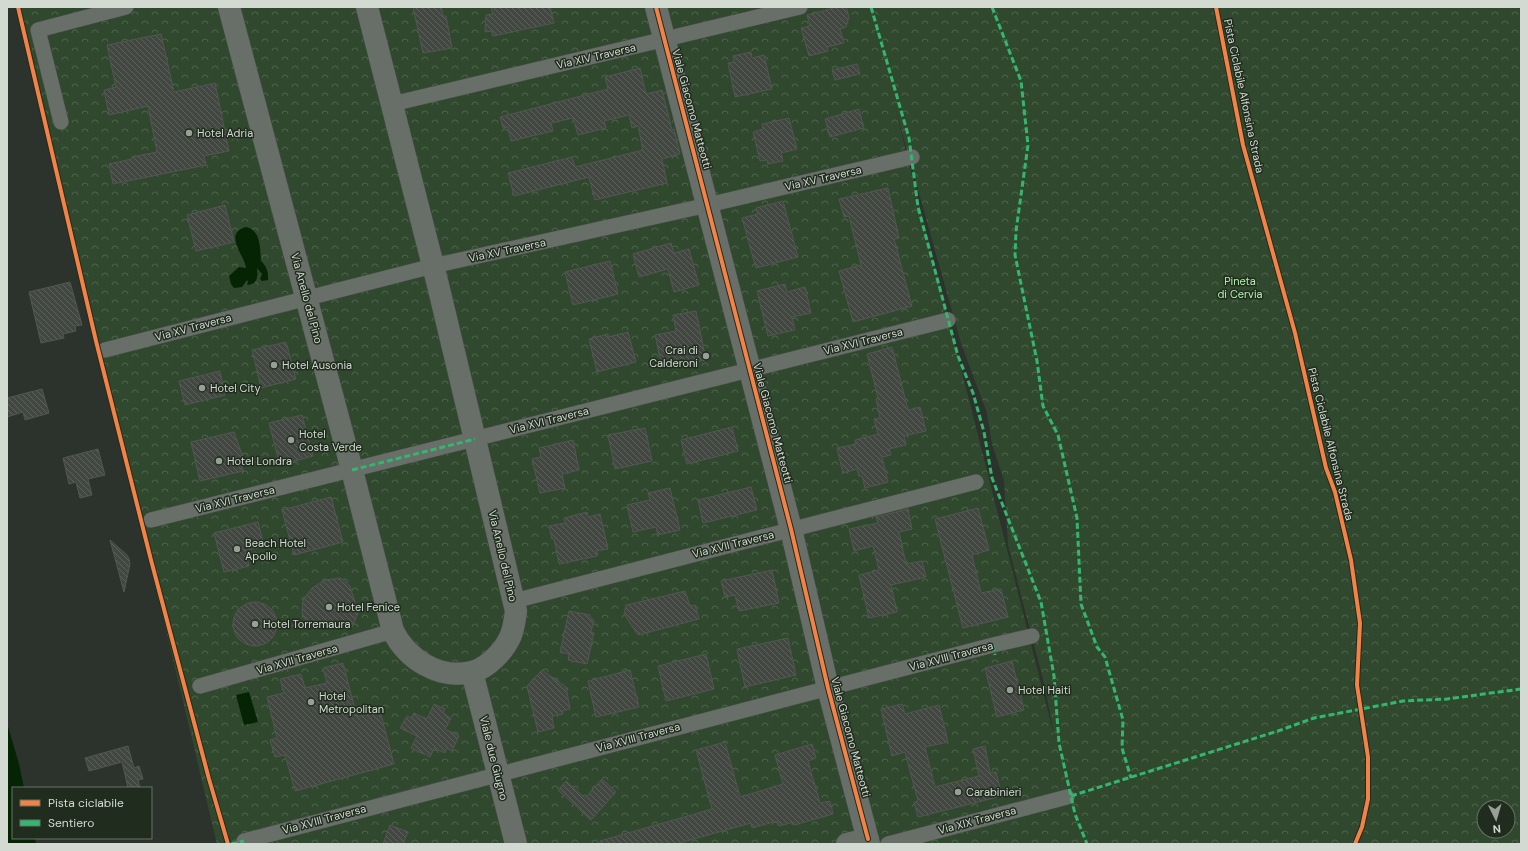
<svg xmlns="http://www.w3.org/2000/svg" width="1528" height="851" font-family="'DM Sans',sans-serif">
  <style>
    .forest { fill: url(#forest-crowns); fill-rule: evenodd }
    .water { fill: #042404 }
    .building { fill: url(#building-back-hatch); stroke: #525751 }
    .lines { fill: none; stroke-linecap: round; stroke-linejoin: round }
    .street-casing { stroke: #4a504a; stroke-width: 16 }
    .secondary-casing { stroke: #4a504a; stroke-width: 23 }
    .street { stroke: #686e68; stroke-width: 15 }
    .secondary { stroke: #686e68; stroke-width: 22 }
    .quiet { stroke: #33b770; stroke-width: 3; stroke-dasharray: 6 3; stroke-linecap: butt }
    .cycleway-casing { stroke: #202c1e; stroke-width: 6 }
    .cycleway { stroke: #f48246; stroke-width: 4 }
    .poi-dot { fill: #989f97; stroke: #202c1e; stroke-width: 1.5 }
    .labels { text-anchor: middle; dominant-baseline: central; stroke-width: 3; stroke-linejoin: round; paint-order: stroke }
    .street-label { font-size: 11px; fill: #d2dad1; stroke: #202c1e }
    .poi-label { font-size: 11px; fill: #d2dad1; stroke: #202c1e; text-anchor: start }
    .park-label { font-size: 11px; fill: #b2efab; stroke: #202c1e }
  </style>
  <defs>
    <pattern id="forest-crowns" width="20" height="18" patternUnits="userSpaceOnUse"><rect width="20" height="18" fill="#30492e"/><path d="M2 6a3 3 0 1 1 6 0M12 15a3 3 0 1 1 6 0" fill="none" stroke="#4d634b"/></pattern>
    <pattern id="building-back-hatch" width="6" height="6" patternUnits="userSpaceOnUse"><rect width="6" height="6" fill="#424742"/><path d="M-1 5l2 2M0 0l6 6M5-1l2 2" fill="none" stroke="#5c615c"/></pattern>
  </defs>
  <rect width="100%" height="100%" fill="#2c322c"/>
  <path class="forest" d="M18,7H1521V844H217ZM894,104L961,343L987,413L992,444L1004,480L1008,545L1043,679L1056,743ZM1484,807H1508V831H1484Z"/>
  <path class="water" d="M246,227C261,230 260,248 261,261C266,265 269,273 268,280L262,281L260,279L262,274L257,268C258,276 258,285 247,285L248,282L247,280L242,287L234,288L231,284L229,276L239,267L246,268C246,258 222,233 246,227Z
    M249,692L258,722L244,725L236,695Z
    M7,723L19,764L24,788H13V838H35L36,844H7Z"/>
  <path class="building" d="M413,7H441L443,16H446L452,48L423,53Z
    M491,7H550L554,23L493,36L492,31L485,32L486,15L493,14Z
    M838,7H846L849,17L846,27L840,29L844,43L827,47L828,51L809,56L801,28L810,26L807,15Z
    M161,34L174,92L215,83L229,151L204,156L206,165L113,184L109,164L132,159V157L157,152L148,106L109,115L104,90L116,87L107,45Z
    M751,52L752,58L764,55L772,89L735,97L728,63L734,62L733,56Z
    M857,64L860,74L835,80L832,70Z
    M640,68L646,94L662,90L672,130L674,129L680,154L662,159L667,183L595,200L589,177L514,196L508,173L572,157L575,167L643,150L638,126L632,128L629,115L604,121L606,128L578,135L573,118L551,123L553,131L511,141L508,127L503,128L500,117L608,89L605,77Z
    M859,109L864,128L830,137L825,119Z
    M789,118L797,149L781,153L783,161L768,164L767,160L760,161L753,132L763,129L762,124Z
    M888,188L899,238L894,239L912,306L853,322L839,271L861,265L849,216L844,217L839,199Z
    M783,201L798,257L756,268L742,218L758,214L756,208Z
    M225,205L234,242L196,251L187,215Z
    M671,243L674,253L689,249L699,285L674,292L668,269L639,277L633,254Z
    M610,261L618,294L573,305L565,272Z
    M70,282L82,325L75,326L76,331L63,334L64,338L41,343L29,292Z
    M785,284L787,292L805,287L811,313L792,317L795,330L768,336L757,291Z
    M696,311L706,360L685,364L684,358L661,363L655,335L676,331L673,315Z
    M628,332L636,362L597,372L589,339L608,334V337Z
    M286,342L296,379L261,388L252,350Z
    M892,347L908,410L920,407L926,431L904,436L906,445L889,449L891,455L882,457L888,482L865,488L862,476H859L857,469L843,473L837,448L856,444L855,440L878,434L874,419L880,418L876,399L878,398L867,354Z
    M220,371L225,395L185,405L179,381Z
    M42,389L49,413L25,420L23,412L7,417V398Z
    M302,415L313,456L280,465L269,423Z
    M732,427L738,451L687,464L681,440Z
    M645,428L652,461L615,469L608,435Z
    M234,432L241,452L243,471L200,481L191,442Z
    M573,440L579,470L562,474L565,488L540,493L532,459L541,457L539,448Z
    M98,449L105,475L88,479L92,495L80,498L76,482L69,484L63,458Z
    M751,487L757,510L703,523L698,500Z
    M670,488L680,530L658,535L656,527L633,532L627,505L650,500L648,493Z
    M331,497L343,542L294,555L282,510Z
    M978,508L989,550L972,555L981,593L1001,589L1008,617L963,628L935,519Z
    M908,509L912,529L899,532L906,564L922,561L926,577L891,585L897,612L869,618L859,575L879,570L873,546L854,551L849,529L878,523L876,517Z
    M587,512L588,517L600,514L608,549L596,551L597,556L559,564L554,539H552L549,526L565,523L564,518Z
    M258,522L264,546L245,551L249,566L224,572L214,533Z
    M110,540L127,555L129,559L130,564L124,592Z
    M772,570L779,603L739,611L735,595L725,597L721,581Z
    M341,578L350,586L358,613L354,623L343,628H328L316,627L308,624L302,614L303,600L312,588L326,580Z
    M685,591L690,606L695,605L699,619L638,635L624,614L626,605Z
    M233 624a22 22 0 1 1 44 0a22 22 0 1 1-44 0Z
    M569,611L590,615V618L594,620L591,632L594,633L587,664L568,660L569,654L560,652Z
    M788,638L796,675L745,687L737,649Z
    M706,654L714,689L666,701L658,666Z
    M1012,661L1024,710L997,717L985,668Z
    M343,663L357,717L380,711L394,764L295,791L285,755L275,757L270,740L277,738L267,697L284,693L280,679L301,674L305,688L327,683L323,668Z
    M542,670L566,687L570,709L562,711L563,714L552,716L554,728L538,732L527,686Z
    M630,670L639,707L596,717L588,681Z
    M434,704L445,709L443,713L451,718L445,729L459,736L452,751L447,748L445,753L434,748L430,757L411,748L417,736L400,728L407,716L412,718L414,713L427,719Z
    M902,704L905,714L939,705L948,742L925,747L935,787L979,776L973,749L985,746L990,773L996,772L1002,796L918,817L914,802L918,801L905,752L892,756L881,709Z
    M725,742L740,797L783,784L775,755L812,744L816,758L808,761L820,803L830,801L833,814L794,825V822L779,826L777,821L752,828L751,823L676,844H600V841L712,809L696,750Z
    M128,746L134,768L139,766L143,779L138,780L140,788H128L122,762L89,771L85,758Z
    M602,779L616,792L591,820L558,790L566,781L585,798Z
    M390,825L408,832L403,844H383Z"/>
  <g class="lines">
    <defs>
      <path id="street" d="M392,104L800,7
        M61,122L38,30L126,7
        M105,350L433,266L708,205L912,157
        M151,520L948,320
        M514,601L976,482
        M200,686L393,631
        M244,841L993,645L1032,636
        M888,844L1067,797"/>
      <path id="secondary" d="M229,7L352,470L393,631C407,659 439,680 472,672C488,668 505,650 511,635C514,627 515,619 516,611L438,285L367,7
        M656,7L791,529L828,688L869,844
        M472,672L516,844
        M847,844L868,839"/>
    </defs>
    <use href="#street" class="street-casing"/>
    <use href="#secondary" class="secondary-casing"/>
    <use href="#street" class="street"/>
    <use href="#secondary" class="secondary"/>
    <path class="quiet" d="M871,7L909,138L918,207L958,356L973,393L984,432L992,478L1041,602L1054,676L1059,743L1075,814L1087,844
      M992,7L1021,81L1028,145L1016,231L1015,255L1037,361L1043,406L1058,435L1077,518L1081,604L1097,647L1105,657L1123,720L1122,748L1131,778
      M352,470L475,439
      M993,645L995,655
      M1071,796L1278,731L1314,718L1403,701L1447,699L1521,689
      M231,844L244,841"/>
    <defs>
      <path id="cycleway" d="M18,7L96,341L151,560L209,779L228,844
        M656,7L791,529L828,688L868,839
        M1216,7L1243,145L1295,333L1326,468L1335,492L1351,560L1360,623L1357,685L1368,757V799L1362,827L1355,844"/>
    </defs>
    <use href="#cycleway" class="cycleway-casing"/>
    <use href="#cycleway" class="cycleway"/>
  </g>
  <g class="poi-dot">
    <circle cx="189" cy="133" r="4"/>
    <circle cx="706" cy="356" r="4"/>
    <circle cx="274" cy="365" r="4"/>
    <circle cx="202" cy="388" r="4"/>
    <circle cx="291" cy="440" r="4"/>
    <circle cx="219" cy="461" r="4"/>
    <circle cx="237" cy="549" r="4"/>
    <circle cx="329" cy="607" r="4"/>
    <circle cx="255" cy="624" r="4"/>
    <circle cx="1010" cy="690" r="4"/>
    <circle cx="311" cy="702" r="4"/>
    <circle cx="958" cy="792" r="4"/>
  </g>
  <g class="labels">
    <g class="street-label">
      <text transform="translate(596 56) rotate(-13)">Via XIV Traversa</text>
      <text transform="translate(1244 96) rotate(78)">Pista Ciclabile Alfonsina Strada</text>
      <text transform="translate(692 109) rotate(75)">Viale Giacomo Matteotti</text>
      <text transform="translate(823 178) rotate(-13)">Via XV Traversa</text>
      <text transform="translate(507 250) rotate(-12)">Via XV Traversa</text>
      <text transform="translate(307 298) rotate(75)">Via Anello del Pino</text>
      <text transform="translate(193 327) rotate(-15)">Via XV Traversa</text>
      <text transform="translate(863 341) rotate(-14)">Via XVI Traversa</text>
      <text transform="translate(549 420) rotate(-14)">Via XVI Traversa</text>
      <text transform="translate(773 423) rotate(75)">Viale Giacomo Matteotti</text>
      <text transform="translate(1331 444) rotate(76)">Pista Ciclabile Alfonsina Strada</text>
      <text transform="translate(235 499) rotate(-14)">Via XVI Traversa</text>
      <text transform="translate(733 544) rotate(-14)">Via XVII Traversa</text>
      <text transform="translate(503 556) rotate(77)">Via Anello del Pino</text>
      <text transform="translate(951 656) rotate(-15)">Via XVIII Traversa</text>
      <text transform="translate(297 659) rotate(-16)">Via XVII Traversa</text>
      <text transform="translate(638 737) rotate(-15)">Via XVIII Traversa</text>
      <text transform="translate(851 737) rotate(75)">Viale Giacomo Matteotti</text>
      <text transform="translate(494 758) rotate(76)">Viale due Giugno</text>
      <text transform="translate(324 819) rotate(-15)">Via XVIII Traversa</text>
      <text transform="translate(977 820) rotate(-15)">Via XIX Traversa</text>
    </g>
    <g class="poi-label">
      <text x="197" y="133">Hotel Adria</text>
      <text x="698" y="350" text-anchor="end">Crai di<tspan x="698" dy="13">Calderoni</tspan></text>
      <text x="282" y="365">Hotel Ausonia</text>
      <text x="210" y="388">Hotel City</text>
      <text x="299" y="434">Hotel<tspan x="299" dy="13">Costa Verde</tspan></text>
      <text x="227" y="461">Hotel Londra</text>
      <text x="245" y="543">Beach Hotel<tspan x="245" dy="13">Apollo</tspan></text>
      <text x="337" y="607">Hotel Fenice</text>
      <text x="263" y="624">Hotel Torremaura</text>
      <text x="1018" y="690">Hotel Haiti</text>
      <text x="319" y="696">Hotel<tspan x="319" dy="13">Metropolitan</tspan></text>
      <text x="966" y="792">Carabinieri</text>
    </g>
    <g class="park-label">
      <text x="1240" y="281">Pineta<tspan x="1240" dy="13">di Cervia</tspan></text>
    </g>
  </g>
  <rect width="1528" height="851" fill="none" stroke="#d2dad1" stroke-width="16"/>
  <rect x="12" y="787" width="140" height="52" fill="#202c1e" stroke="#677266"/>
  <rect x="20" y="800" width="20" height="6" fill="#f48246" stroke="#677266"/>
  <text x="48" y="807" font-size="12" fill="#d2dad1">Pista ciclabile</text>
  <rect x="20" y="820" width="20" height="6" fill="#33b770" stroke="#677266"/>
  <text x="48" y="827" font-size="12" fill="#d2dad1">Sentiero</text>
  <g transform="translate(1496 819) rotate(175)"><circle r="19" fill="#202c1e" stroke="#677266"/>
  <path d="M0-3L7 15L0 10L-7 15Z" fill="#989f97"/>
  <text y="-6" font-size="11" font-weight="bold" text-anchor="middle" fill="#d2dad1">N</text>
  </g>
</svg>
